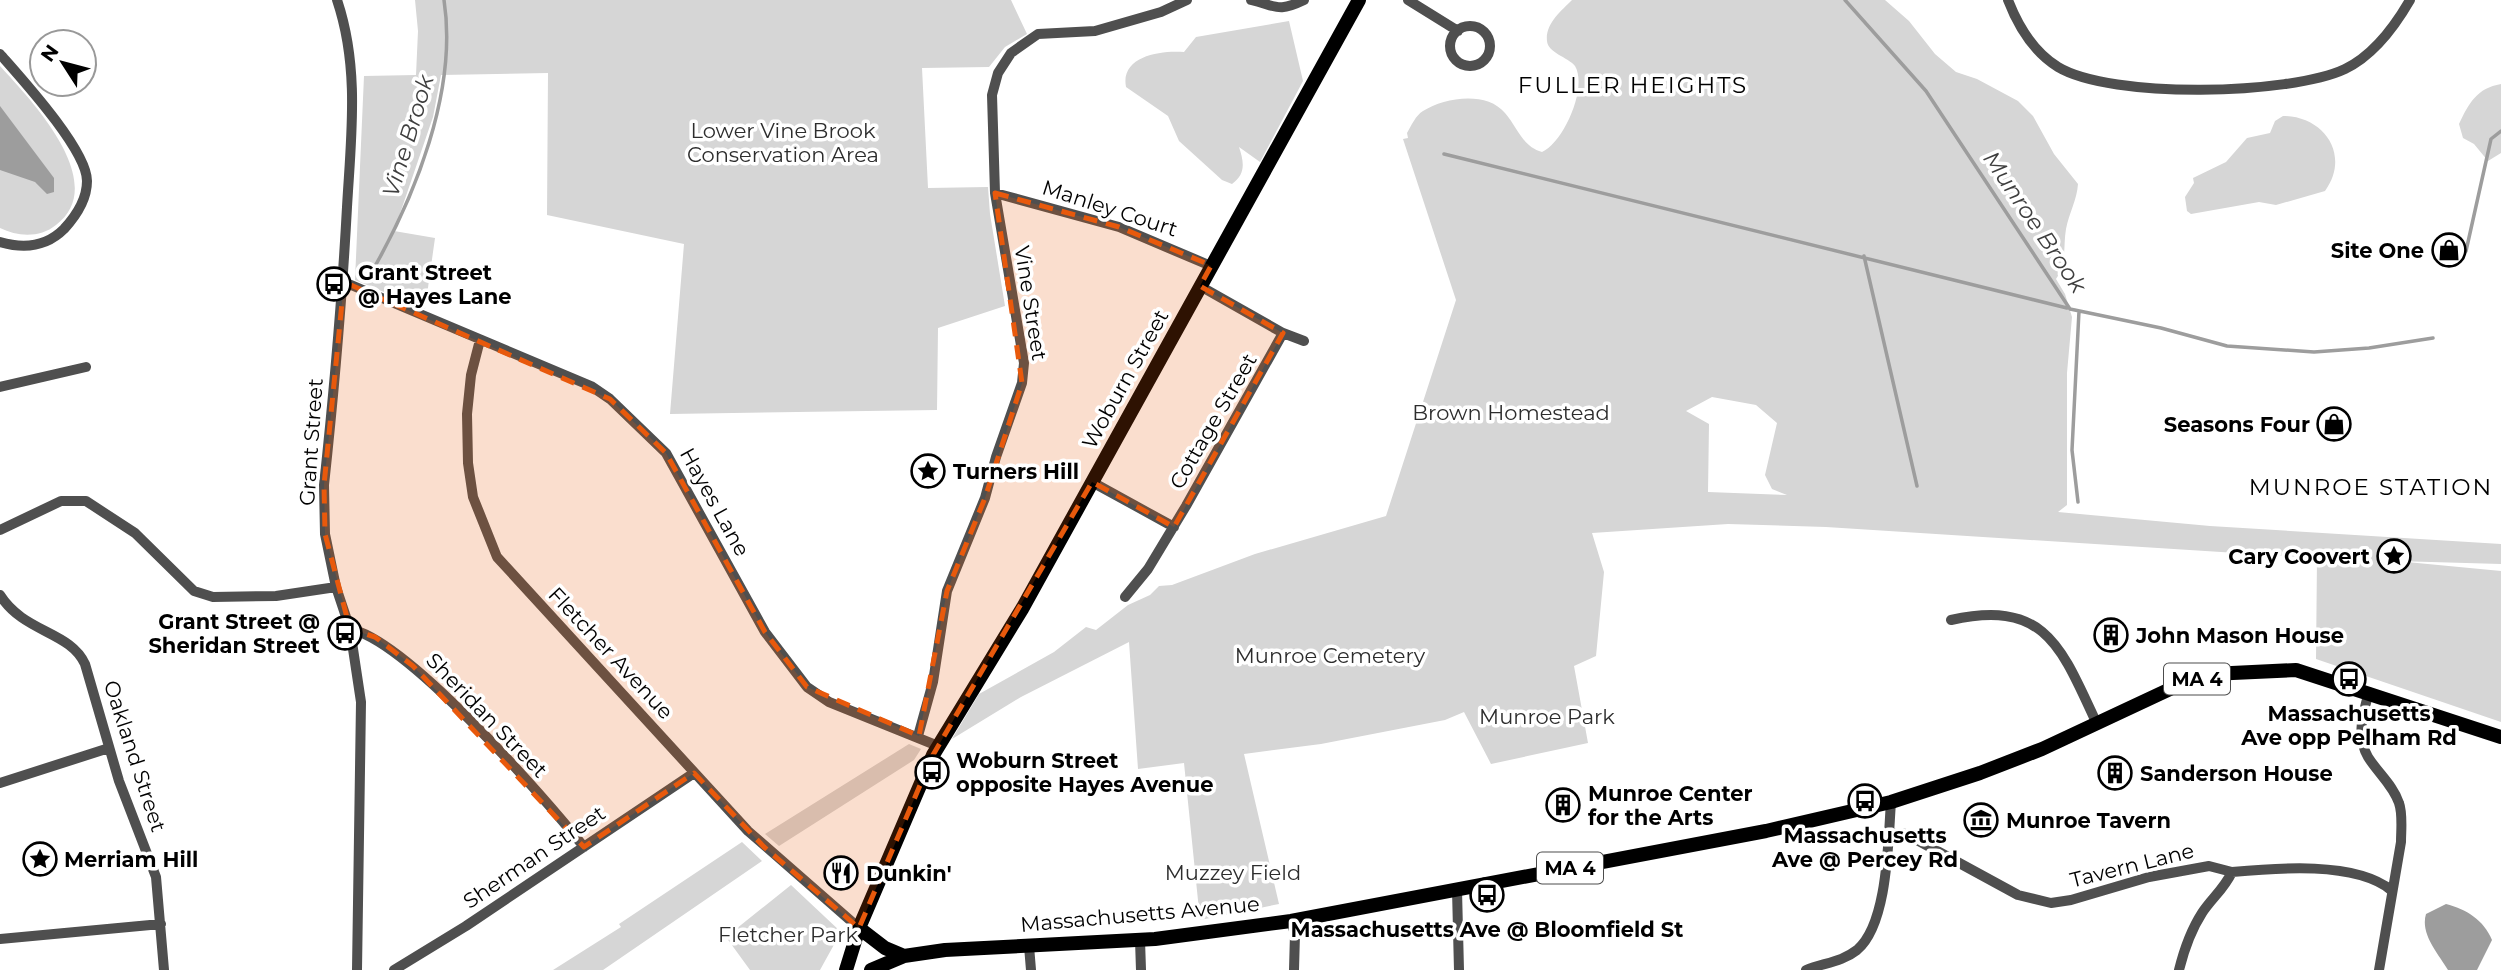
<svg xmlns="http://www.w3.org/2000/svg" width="2501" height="970" font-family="Montserrat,sans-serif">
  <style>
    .green { fill: #d6d6d6; fill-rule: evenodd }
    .water { fill: #9d9d9d }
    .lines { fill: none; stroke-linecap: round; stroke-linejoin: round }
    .stream { stroke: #9d9d9d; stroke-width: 3.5 }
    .minor { stroke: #4f4f4f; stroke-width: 10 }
    .major { stroke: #000; stroke-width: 14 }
    .marked { fill: #e8590c; fill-opacity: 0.2; stroke: #e8590c; stroke-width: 5; stroke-dasharray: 14 9; stroke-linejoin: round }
    .labels { text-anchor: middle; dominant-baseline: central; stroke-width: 7; stroke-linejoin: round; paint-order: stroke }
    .shield { fill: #fff; stroke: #4c4c4c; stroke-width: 2 }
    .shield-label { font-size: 19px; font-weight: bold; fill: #000 }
    .park-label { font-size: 21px; fill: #2d2d2d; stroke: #fff }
    .street-label { font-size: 21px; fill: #000; stroke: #fff }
    .poi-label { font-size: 21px; font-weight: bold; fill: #000; stroke: #fff; text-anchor: start }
    .neighbourhood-label { font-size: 23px; letter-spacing: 2px; fill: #000; stroke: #fff }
    .water-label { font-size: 23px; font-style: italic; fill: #3e3e3e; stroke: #fff }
  </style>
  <rect width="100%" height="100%" fill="#fff"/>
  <path class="green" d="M415,0H1011L1027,34L1005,47L989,67L922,68L928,188L988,187L990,214L1005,306L938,328L937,410L670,414L684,244L547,215L548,73L441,75L433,117L394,231L435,238L425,309L355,280L364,76L416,75L418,31Z
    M1572,0H1885L1909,21L1935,54L1956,72L1977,79L2018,101L2033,116L2054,154L2078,184C2077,200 2069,213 2066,229C2063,246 2067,264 2056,279L2065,294L2072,317L2067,373V505L2058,512L2210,526L2501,544V564L2396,561L2501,571V722L2316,659L2317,558L1826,527L1728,524L1592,533L1604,572L1596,656L1574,666L1588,743L1491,764L1464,712L1445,720L1321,744L1244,754L1279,904L1200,920L1184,763L1138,769L1129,642L1021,697L952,739L979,694L1054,652L1086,627L1096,630L1128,605L1150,595L1159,586L1172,585L1255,554L1386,516L1456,300L1403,139L1408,138L1407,133C1411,126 1416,115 1423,111C1445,97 1487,91 1505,113C1518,128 1522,146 1542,152C1563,143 1588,88 1575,66C1568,57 1548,53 1547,41C1545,24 1561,11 1572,0ZM1712,397L1756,405L1777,423L1765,475L1772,489L1787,495L1708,492L1709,424L1686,411Z
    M1289,21L1303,81L1260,162L1239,147C1244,162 1246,174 1232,184L1222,180L1179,141L1168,116L1126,87C1120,56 1161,50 1184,52L1196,37Z
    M0,66C31,100 111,183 56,225C40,238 18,237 0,228Z
    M2501,84V153L2488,161L2474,144L2463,138L2459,124C2469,103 2477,88 2501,84Z
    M2283,116C2324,116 2351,155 2325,191L2276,205L2259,202L2191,214L2187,211L2185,197L2194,183L2193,178L2226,162L2247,138L2270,133L2275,121Z
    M909,744L921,749L914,760L779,846L765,834Z
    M742,842L762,861L603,970H553L621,927L619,924Z
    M791,885L841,932L820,970H750L726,937Z"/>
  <path class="water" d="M0,106L54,178V192L47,194L35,182L0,170Z
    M2446,904C2466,909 2484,920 2492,940L2477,970H2448C2438,953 2420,934 2426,914Z"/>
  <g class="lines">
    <path class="stream" d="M1845,0L1926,91L2070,309L2161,328L2227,346L2314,352L2369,348L2433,338
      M1444,154L2067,308
      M2466,251L2491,139L2501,131
      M1864,256L1917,486
      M370,275C415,197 458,91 444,0
      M2078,502L2072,450L2079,311"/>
    <path class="minor" d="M337,0C360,68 351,137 347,207C342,300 334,392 324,485L325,534L336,587L350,629L361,702L357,970
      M1251,0C1277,6 1277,13 1304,0
      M1408,0L1458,31
      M2008,0C2018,26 2034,52 2058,67C2111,99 2290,95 2345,69C2374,55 2395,26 2410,0
      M1450 46a20 20 0 1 1 40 0a20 20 0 1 1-40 0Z
      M0,54C21,78 87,150 87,181C87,199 76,216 64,229C46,247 24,249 0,242
      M995,193L1119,227L1211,266
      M344,282L591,386L610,399L666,453L765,632L807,687L829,702L938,746
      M1200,286L1283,333L1304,341
      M480,340L471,375L467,414L468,463L473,497L497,557L748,831L859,928
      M0,387L86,367
      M1092,482L1174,527
      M0,530L61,501H86L135,533L194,591L213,597L276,596L336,587
      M0,595C24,633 70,631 85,664L119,781L156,877L164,970
      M1125,597L1148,569L1186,506L1283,333
      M1951,620C2046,599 2061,647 2097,724
      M350,629C407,640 544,797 584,847
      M2369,692C2363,713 2356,737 2368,757C2378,773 2393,785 2399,803C2403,814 2401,830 2401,842L2379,970
      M918,736L933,682L947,591L985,498L996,457L1022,383L1024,363L995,193L992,95L998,73L1011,53L1038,34L1095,31L1161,12L1187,0
      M0,783L109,748
      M1889,832L1906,834L2018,895L2051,903L2071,900L2149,877L2209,866L2232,872
      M1457,890L1459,970
      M1291,921L1295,934L1294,970
      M0,939L161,924
      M1140,940L1141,970
      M1029,946L1031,970
      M394,970L466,926L694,773
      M1806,970C1823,963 1842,962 1857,950C1888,924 1888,841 1891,802
      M2179,970C2184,950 2191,930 2202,913C2212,898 2224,889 2232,872C2276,868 2355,861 2391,890"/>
    <path class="major" d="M859,928L885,948L904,956
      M846,970L859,928L933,755L1022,609L1359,0
      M871,970L904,956L945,950L1155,939L1291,921L1766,831L1891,802L1980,773L2042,749L2183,683L2211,674L2296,670L2501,737"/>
  </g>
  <path class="marked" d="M995,193L1119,227L1203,262L1211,266L1200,286L1283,333L1174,527L1092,482L933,755L859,928L764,847L694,773L584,847L413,666L375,637L350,629L325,534L324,485L344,282L610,399L666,453L765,632L807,687L919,736L947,591L985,498L1022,383Z"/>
  <defs>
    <symbol id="shop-ring" viewBox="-11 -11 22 22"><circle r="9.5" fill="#fff" stroke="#000" stroke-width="1.5"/><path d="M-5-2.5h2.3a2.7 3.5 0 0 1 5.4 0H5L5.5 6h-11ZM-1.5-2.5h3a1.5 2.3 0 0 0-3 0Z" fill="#000"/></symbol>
    <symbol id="bus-ring" viewBox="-11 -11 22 22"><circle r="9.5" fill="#fff" stroke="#000" stroke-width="1.5"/><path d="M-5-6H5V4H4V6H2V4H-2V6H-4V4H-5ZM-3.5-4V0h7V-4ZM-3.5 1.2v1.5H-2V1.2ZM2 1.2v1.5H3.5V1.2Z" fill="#000"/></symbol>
    <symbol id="sight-ring" viewBox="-11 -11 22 22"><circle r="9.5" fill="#fff" stroke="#000" stroke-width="1.5"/><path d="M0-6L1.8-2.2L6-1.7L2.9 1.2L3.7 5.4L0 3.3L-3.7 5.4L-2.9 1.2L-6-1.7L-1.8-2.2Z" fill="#000"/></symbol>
    <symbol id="building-ring" viewBox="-11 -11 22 22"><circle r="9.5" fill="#fff" stroke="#000" stroke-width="1.5"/><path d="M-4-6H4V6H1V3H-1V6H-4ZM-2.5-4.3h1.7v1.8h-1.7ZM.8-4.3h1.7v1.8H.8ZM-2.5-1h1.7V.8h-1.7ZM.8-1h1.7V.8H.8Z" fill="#000"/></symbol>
    <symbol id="museum-ring" viewBox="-11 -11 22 22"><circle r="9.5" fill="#fff" stroke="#000" stroke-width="1.5"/><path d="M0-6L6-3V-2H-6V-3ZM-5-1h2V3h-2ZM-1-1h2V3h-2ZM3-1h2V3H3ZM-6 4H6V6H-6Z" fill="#000"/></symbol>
    <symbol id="restaurant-ring" viewBox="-11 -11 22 22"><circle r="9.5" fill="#fff" stroke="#000" stroke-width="1.5"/><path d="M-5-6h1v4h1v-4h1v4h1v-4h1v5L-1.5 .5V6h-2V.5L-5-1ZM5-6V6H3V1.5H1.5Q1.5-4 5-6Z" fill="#000"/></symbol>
  </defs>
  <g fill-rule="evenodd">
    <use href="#shop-ring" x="2430" y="231" width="38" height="38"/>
    <use href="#bus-ring" x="315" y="265" width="38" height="38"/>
    <use href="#shop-ring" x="2315" y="405" width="38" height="38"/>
    <use href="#sight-ring" x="909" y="452" width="38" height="38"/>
    <use href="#sight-ring" x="2375" y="537" width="38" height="38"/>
    <use href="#bus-ring" x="326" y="614" width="38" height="38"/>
    <use href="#building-ring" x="2092" y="616" width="38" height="38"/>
    <use href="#bus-ring" x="2330" y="660" width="38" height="38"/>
    <use href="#bus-ring" x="913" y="753" width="38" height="38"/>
    <use href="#building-ring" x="2096" y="754" width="38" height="38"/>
    <use href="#bus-ring" x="1846" y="782" width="38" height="38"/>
    <use href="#building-ring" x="1544" y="786" width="38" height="38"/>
    <use href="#museum-ring" x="1962" y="801" width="38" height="38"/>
    <use href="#sight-ring" x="21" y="840" width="38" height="38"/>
    <use href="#restaurant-ring" x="822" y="854" width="38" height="38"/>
    <use href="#bus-ring" x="1468" y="876" width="38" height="38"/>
  </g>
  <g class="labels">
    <g class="shield">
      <rect x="2164" y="663.5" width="66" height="31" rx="5"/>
      <rect x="1537" y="852.5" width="66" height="31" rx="5"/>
    </g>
    <g class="shield-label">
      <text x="2197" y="679">MA 4</text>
      <text x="1570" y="868">MA 4</text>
    </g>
    <g class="park-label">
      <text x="783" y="130">Lower Vine Brook<tspan x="783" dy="24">Conservation Area</tspan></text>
      <text x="1511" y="412">Brown Homestead</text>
      <text x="1330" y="655">Munroe Cemetery</text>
      <text x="1547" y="716">Munroe Park</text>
      <text x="1233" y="872">Muzzey Field</text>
      <text x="788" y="934">Fletcher Park</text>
    </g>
    <g class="street-label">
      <text transform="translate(1110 208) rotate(18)">Manley Court</text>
      <text transform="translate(1031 303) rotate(81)">Vine Street</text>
      <text transform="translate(1125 379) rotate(-61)">Woburn Street</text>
      <text transform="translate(1213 421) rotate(-60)">Cottage Street</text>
      <text transform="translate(311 442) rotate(-86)">Grant Street</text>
      <text transform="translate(715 502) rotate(61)">Hayes Lane</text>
      <text transform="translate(611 653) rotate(47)">Fletcher Avenue</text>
      <text transform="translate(487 715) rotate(46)">Sheridan Street</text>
      <text transform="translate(135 756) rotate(72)">Oakland Street</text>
      <text transform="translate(534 857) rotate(-34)">Sherman Street</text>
      <text transform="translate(2132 865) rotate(-14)">Tavern Lane</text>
      <text transform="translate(1140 914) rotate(-5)">Massachusetts Avenue</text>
    </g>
    <g class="poi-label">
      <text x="2424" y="250" text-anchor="end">Site One</text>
      <text x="358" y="272">Grant Street<tspan x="358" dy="24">@ Hayes Lane</tspan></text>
      <text x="2310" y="424" text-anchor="end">Seasons Four</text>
      <text x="953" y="471">Turners Hill</text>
      <text x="2370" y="556" text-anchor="end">Cary Coovert</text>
      <text x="320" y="621" text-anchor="end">Grant Street @<tspan x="320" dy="24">Sheridan Street</tspan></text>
      <text x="2136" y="635">John Mason House</text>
      <text x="2349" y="713" text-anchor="middle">Massachusetts<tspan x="2349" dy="24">Ave opp Pelham Rd</tspan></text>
      <text x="956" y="760">Woburn Street<tspan x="956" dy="24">opposite Hayes Avenue</tspan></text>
      <text x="2140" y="773">Sanderson House</text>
      <text x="1588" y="793">Munroe Center<tspan x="1588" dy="24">for the Arts</tspan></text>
      <text x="2006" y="820">Munroe Tavern</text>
      <text x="1865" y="835" text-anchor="middle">Massachusetts<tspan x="1865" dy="24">Ave @ Percey Rd</tspan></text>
      <text x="64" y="859">Merriam Hill</text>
      <text x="866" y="873">Dunkin'</text>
      <text x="1487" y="929" text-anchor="middle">Massachusetts Ave @ Bloomfield St</text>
    </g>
    <g class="neighbourhood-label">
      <text x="1633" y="85">FULLER HEIGHTS</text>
      <text x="2371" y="487">MUNROE STATION</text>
    </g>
    <g class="water-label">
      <text transform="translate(408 136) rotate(-73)">Vine Brook</text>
      <text transform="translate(2035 222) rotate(56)">Munroe Brook</text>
    </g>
  </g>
  <g transform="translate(63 63) rotate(306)"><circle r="33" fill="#ffffff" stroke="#999999" stroke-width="2"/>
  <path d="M0-5L12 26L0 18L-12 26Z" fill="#000000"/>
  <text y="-10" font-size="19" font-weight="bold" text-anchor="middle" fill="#000000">N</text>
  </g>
</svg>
